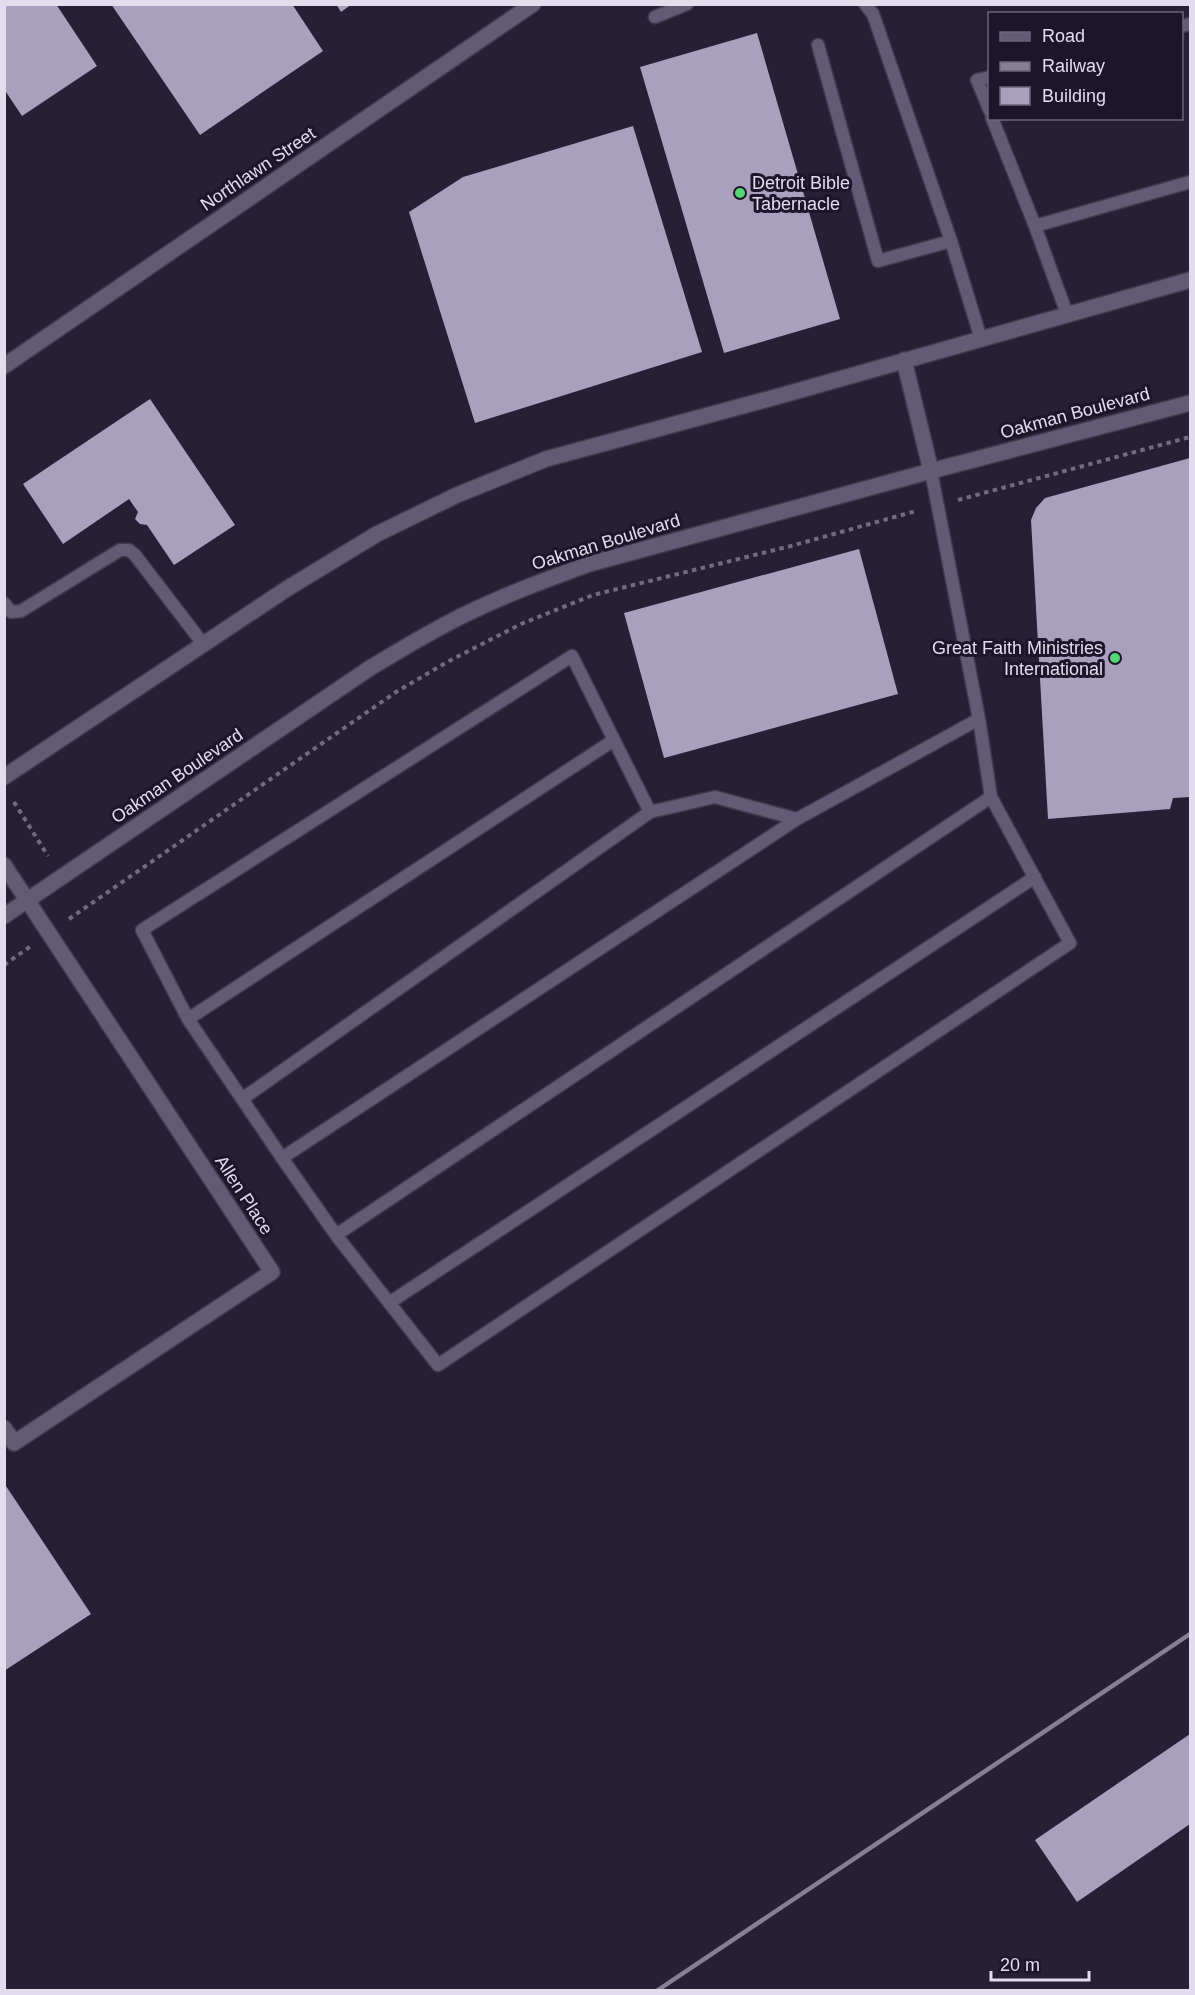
<svg xmlns="http://www.w3.org/2000/svg" width="1195" height="1995" font-family="Arial,sans-serif">
  <style>
    .building { fill: #a9a0be }
    .lines { fill: none; stroke-linecap: round; stroke-linejoin: round }
    .lane-casing { stroke: #413b4e; stroke-width: 15 }
    .street-casing { stroke: #413b4e; stroke-width: 18 }
    .secondary-casing { stroke: #413b4e; stroke-width: 18 }
    .path { stroke: #706b7e; stroke-width: 4; stroke-dasharray: 4.5 4.5; stroke-linecap: butt }
    .lane { stroke: #635b75; stroke-width: 12 }
    .street { stroke: #635b75; stroke-width: 15 }
    .secondary { stroke: #635b75; stroke-width: 15 }
    .rail { stroke: #858093; stroke-width: 4.5 }
    .poi-dot { fill: #53d673; stroke: #1d152b; stroke-width: 2 }
    .labels { text-anchor: middle; dominant-baseline: central; stroke-width: 6; stroke-linejoin: round; paint-order: stroke }
    .street-label { font-size: 18px; fill: #e1ddec; stroke: #1d152b }
    .poi-label { font-size: 18px; fill: #e1ddec; stroke: #1d152b; text-anchor: start }
  </style>
  <rect width="100%" height="100%" fill="#261f36"/>
  <path class="building" d="M4,4H56L97,66L22,116L4,89Z
    M111,4H292L323,51L200,135Z
    M336,4H352L341,12Z
    M757,33L840,319L724,353L640,67Z
    M633,126L702,352L475,423L409,212L463,177Z
    M150,399L235,525L174,565L147,525L140,524L135,519L138,512L129,499L63,544L23,484Z
    M1190,458V797L1173,798L1170,809L1048,819L1031,520L1036,508L1045,498Z
    M859,549L898,694L664,758L624,613Z
    M4,1483L91,1614L4,1671Z
    M1190,1734V1824L1077,1902L1035,1840Z"/>
  <g class="lines">
    <defs>
      <path id="lane" d="M865,4L873,14L951,241L981,339
        M655,17L687,4
        M1182,26L1190,24
        M818,45L878,261L951,241
        M990,77L977,80L990,111
        M992,118L1035,226L1067,314
        M1035,226L1190,182
        M4,603L11,612L21,611L120,550H129L135,555L204,645
        M797,819L715,797L650,812L572,656L142,930L188,1019L282,1158L336,1235L438,1365L1070,943L991,797L979,719L931,471
        M188,1019L614,740
        M242,1099L650,812
        M282,1158L797,819L979,719
        M336,1235L991,797
        M389,1303L1035,877"/>
      <path id="street" d="M4,366L533,4
        M4,865L272,1272L14,1443L4,1428"/>
      <path id="secondary" d="M904,360L931,471
        M4,777L288,588L377,534L457,495L546,459L783,395L1190,280
        M4,916L370,668C402,649 434,629 468,613C507,594 548,579 589,564L931,471L1190,403"/>
    </defs>
    <use href="#lane" class="lane-casing"/>
    <use href="#street" class="street-casing"/>
    <use href="#secondary" class="secondary-casing"/>
    <path class="path" d="M958,500L1190,437
      M14,802L48,856
      M69,919L396,692L449,661L521,624L593,595L791,546L916,511
      M4,965L31,946"/>
    <use href="#lane" class="lane"/>
    <use href="#street" class="street"/>
    <use href="#secondary" class="secondary"/>
    <path class="rail" d="M658,1990L1190,1634"/>
  </g>
  <g class="poi-dot">
    <circle cx="740" cy="193" r="6"/>
    <circle cx="1115" cy="658" r="6"/>
  </g>
  <g class="labels">
    <g class="street-label">
      <text transform="translate(258 169) rotate(-34)">Northlawn Street</text>
      <text transform="translate(1075 413) rotate(-15)">Oakman Boulevard</text>
      <text transform="translate(606 542) rotate(-17)">Oakman Boulevard</text>
      <text transform="translate(177 776) rotate(-34)">Oakman Boulevard</text>
      <text transform="translate(244 1195) rotate(57)">Allen Place</text>
    </g>
    <g class="poi-label">
      <text x="752" y="183">Detroit Bible<tspan x="752" dy="21">Tabernacle</tspan></text>
      <text x="1103" y="648" text-anchor="end">Great Faith Ministries<tspan x="1103" dy="21">International</tspan></text>
    </g>
  </g>
  <rect width="1195" height="1995" fill="none" stroke="#e1ddec" stroke-width="12"/>
  <rect x="988" y="12" width="195" height="108" fill="#1d152b" stroke="#6b6578" stroke-width="1.5"/>
  <rect x="1000" y="32" width="30" height="9" fill="#635b75" stroke="#6b6578" stroke-width="1.5"/>
  <text x="1042" y="42" font-size="18" fill="#e1ddec">Road</text>
  <rect x="1000" y="62" width="30" height="9" fill="#858093" stroke="#6b6578" stroke-width="1.5"/>
  <text x="1042" y="72" font-size="18" fill="#e1ddec">Railway</text>
  <rect x="1000" y="87" width="30" height="18" fill="#a9a0be" stroke="#6b6578" stroke-width="1.5"/>
  <text x="1042" y="102" font-size="18" fill="#e1ddec">Building</text>
  <path d="M991 1971v9h98v-9" fill="none" stroke="#e1ddec" stroke-width="3"/>
  <text x="1000" y="1971" font-size="18" fill="#e1ddec" stroke="#1d152b" stroke-width="4.5" paint-order="stroke">20 m</text>
</svg>
